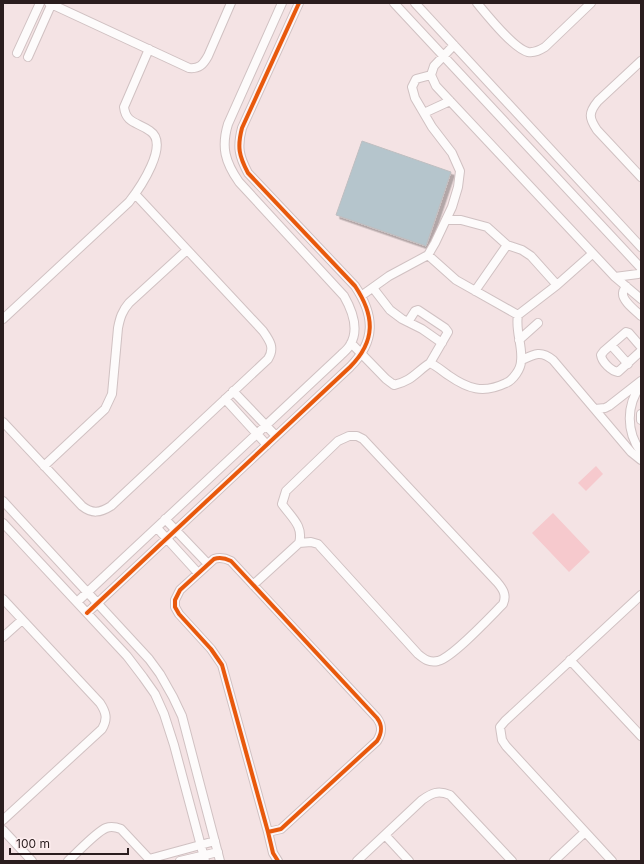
<svg xmlns="http://www.w3.org/2000/svg" width="644" height="864" font-family="Inter,sans-serif">
  <style>
    .green { fill: #f6c9cd }
    .building { fill: #b5c5cc; stroke: #bebec0; filter: url(#shadow) }
    .lines { fill: none; stroke-linecap: round; stroke-linejoin: round }
    .minor-casing { stroke: #d0c1c2; stroke-width: 10 }
    .minor { stroke: #fdfbfb; stroke-width: 8 }
    .cycleway-casing { stroke: #fdedee; stroke-width: 6 }
    .cycleway { stroke: #e8590c; stroke-width: 4 }
  </style>
  <defs>
    <filter id="shadow"><feDropShadow dx="3.5" dy="3.5" stdDeviation="0" flood-color="#0004"/></filter>
  </defs>
  <rect width="100%" height="100%" fill="#f4e3e4"/>
  <path class="green" d="M596,466L603,474L586,491L578,483Z
    M553,513L590,552L569,572L532,533Z"/>
  <path class="building" d="M362,141L451,172L426,246L336,215Z"/>
  <g class="lines">
    <defs>
      <path id="minor" d="M49,3L189,68C199,69 203,65 208,56L231,3
        M394,3L641,268
        M415,3L641,247
        M477,3C487,15 514,49 528,52C535,53 540,50 545,47L591,3
        M454,45L434,66L431,75L436,86L615,277L638,274L641,272
        M17,53L40,3
        M28,57L52,3
        M641,61L598,101C588,113 589,118 597,130L641,177
        M424,113L450,101
        M446,220H461L487,227L507,245L522,250L531,256L557,285
        M428,255L456,280L518,315
        M615,277L641,299
        M626,286C625,289 623,290 623,293C622,301 636,311 641,316
        M373,288L390,310L402,319L422,329L442,343
        M475,291L507,245
        M361,296L389,276L428,255L435,243L452,207L458,187L460,171L452,153L432,127L415,98L412,87L416,79L431,75
        M3,319L129,202C140,188 170,144 150,131C138,122 126,124 124,107L149,49
        M408,322L415,311L418,310L445,328L448,332L430,363
        M519,340L538,323
        M351,343L386,379L394,385C412,381 416,372 430,363C437,366 442,371 448,375C468,389 483,394 506,383C513,380 521,369 521,361C523,346 515,331 518,315L557,285L592,254
        M611,345L628,364
        M641,347L629,333L626,332L604,351L601,355C602,362 611,371 618,372L641,351
        M522,360C534,354 541,350 553,360L631,452L641,460
        M641,385C626,405 626,432 641,452
        M233,391L276,436
        M225,399L267,445
        M595,409L605,408L609,406L641,381
        M641,414V420
        M3,422L82,506C92,514 100,513 111,506L268,359C275,348 270,341 263,331L135,194
        M44,466L105,409L112,394L118,328C120,318 122,311 129,303L187,250
        M3,501L149,659L160,674L173,697L182,716L220,861
        M165,519L208,564
        M3,523L127,656L143,677L155,694L164,714L174,745L205,861
        M157,528L198,573
        M253,585L299,543C304,526 291,517 282,504L286,491L338,441L349,436H357L363,439L497,582C503,589 507,595 503,604C490,617 453,657 438,661C429,663 424,659 418,654L318,544L311,542L299,543
        M3,599L100,703C106,712 108,719 102,729L3,820
        M77,602L341,355C344,352 348,349 350,345C360,329 352,310 344,296L239,182C225,162 221,147 228,124L282,3
        M87,613L350,367C376,341 375,316 355,286L248,173C239,156 237,147 242,128L299,3
        M3,637L22,620
        M570,660L641,736
        M3,830L32,861
        M268,832L281,829L377,741C382,733 383,726 377,718L231,561C225,558 220,557 214,559L180,590L175,600V607L179,614L211,649L222,665L268,832L273,853L278,861
        M385,835L409,861
        M149,859L215,841
        M68,861C77,853 96,832 106,828C111,826 116,827 121,829L151,861
        M180,861L218,852
        M357,861L422,800C432,793 438,790 450,795L512,861
        M554,861L585,832
        M612,861L506,746L502,740L500,727L505,721L641,595"/>
    </defs>
    <use href="#minor" class="minor-casing"/>
    <use href="#minor" class="minor"/>
    <defs>
      <path id="cycleway" d="M87,613L350,367C376,341 375,316 355,286L248,173C239,156 237,147 242,128L299,3
        M268,832L281,829L377,741C382,733 383,726 377,718L231,561C225,558 220,557 214,559L180,590L175,600V607L179,614L211,649L222,665L268,832L273,853L278,861"/>
    </defs>
    <use href="#cycleway" class="cycleway-casing"/>
    <use href="#cycleway" class="cycleway"/>
  </g>
  <rect width="644" height="864" fill="none" stroke="#2a1d1e" stroke-width="8"/>
  <path d="M10 848v6h118v-6" fill="none" stroke="#2a1d1e" stroke-width="2"/>
  <text x="16" y="848" font-size="12" fill="#2a1d1e" stroke="#fdedee" stroke-width="3" paint-order="stroke">100 m</text>
</svg>
